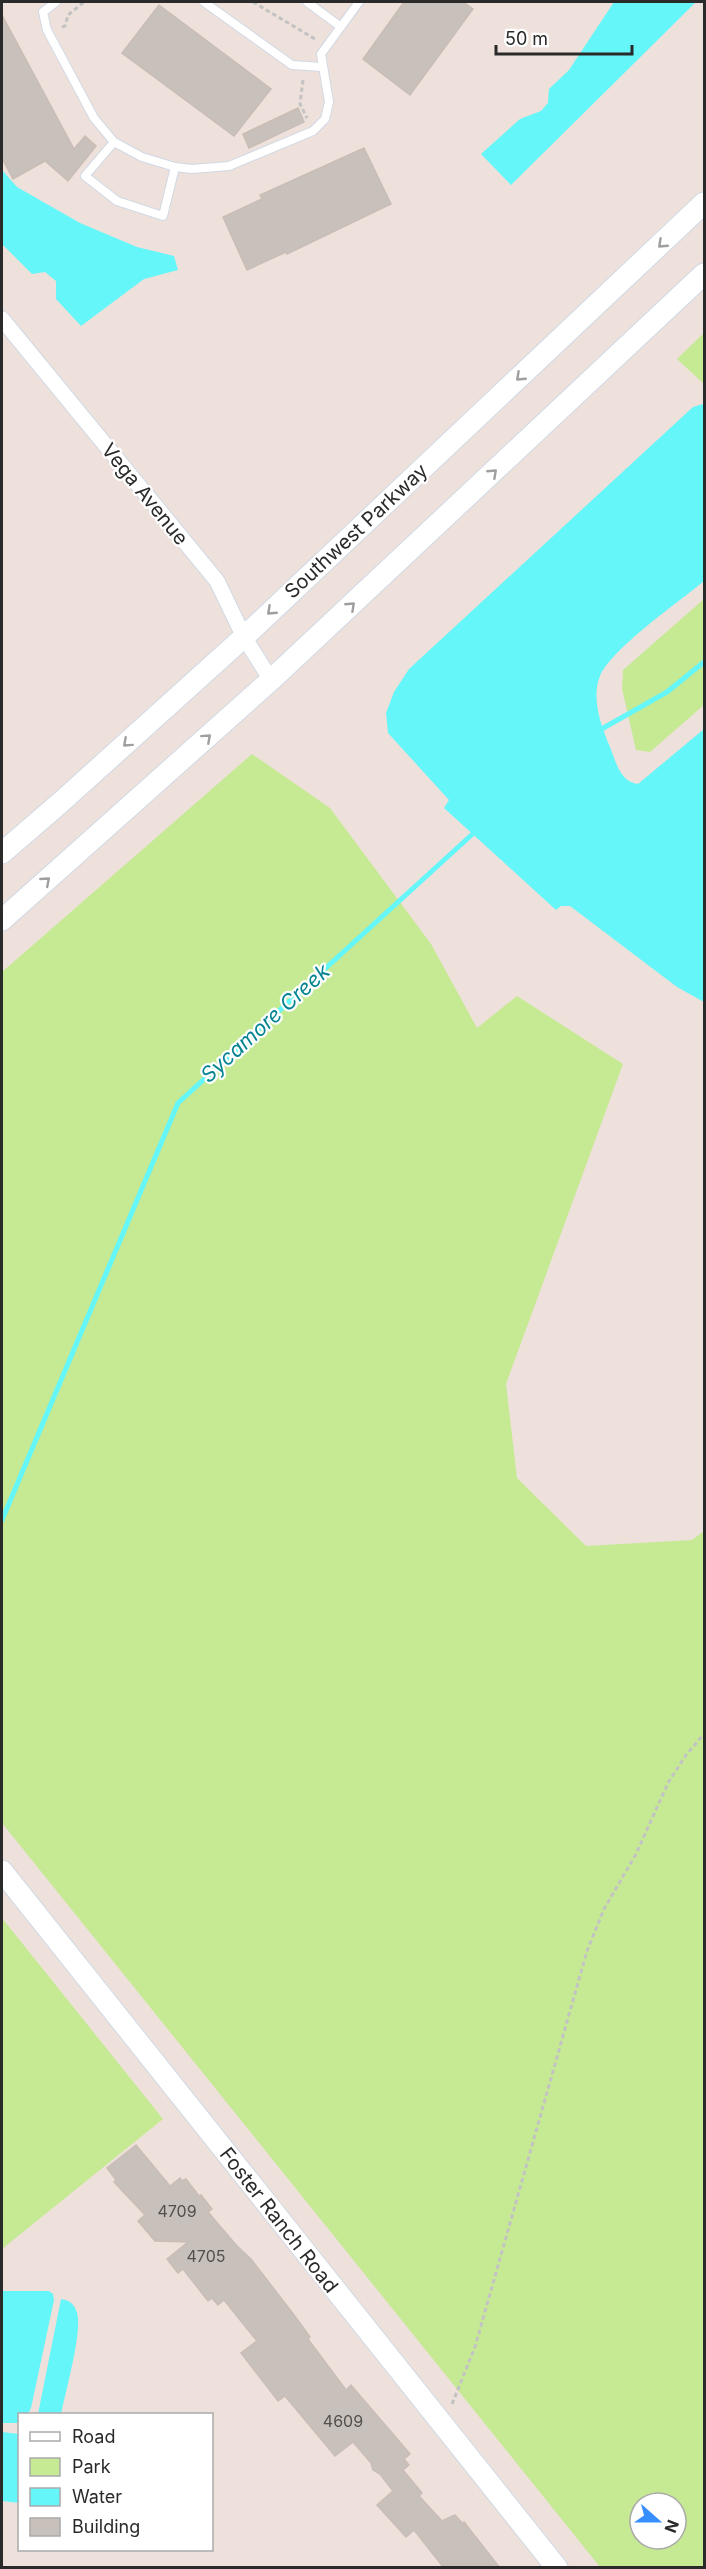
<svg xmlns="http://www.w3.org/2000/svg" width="706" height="2569" font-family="Inter,sans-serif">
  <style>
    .green { fill: #c6e993; fill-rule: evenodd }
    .water { fill: #65f6f9 }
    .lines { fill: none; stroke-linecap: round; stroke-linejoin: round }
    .stream { stroke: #65f6f9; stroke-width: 5 }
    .building { fill: #c8c0ba; stroke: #c9bdb5; stroke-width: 1.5 }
    .lane-casing { stroke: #d0d9e5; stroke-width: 10 }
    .street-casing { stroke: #d0d9e5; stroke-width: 17 }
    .secondary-casing { stroke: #d0d9e5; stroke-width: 23 }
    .path { stroke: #c3c3c3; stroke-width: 3; stroke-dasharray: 4.5 3; stroke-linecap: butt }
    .lane { stroke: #fff; stroke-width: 8 }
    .street { stroke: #fff; stroke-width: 15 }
    .secondary { stroke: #fff; stroke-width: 21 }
    .oneway { stroke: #9f9f9f }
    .labels { text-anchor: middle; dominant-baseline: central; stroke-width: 4.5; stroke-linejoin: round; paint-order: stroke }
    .number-label { font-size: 16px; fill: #52504e }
    .street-label { font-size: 20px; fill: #2a2a2a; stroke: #fff }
    .water-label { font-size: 21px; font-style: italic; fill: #048390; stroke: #fff }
  </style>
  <rect width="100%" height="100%" fill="#eee1db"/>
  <path class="green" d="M704,333V384L677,359Z
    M704,599V705L650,752L636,750L622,689L623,670Z
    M252,754L330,808L431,944L477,1028L517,996L623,1064L506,1384L517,1478L586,1546L692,1540L704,1531V2567H600L2,1823V972ZM640,2503H676V2539H640Z
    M2,1918L163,2119L2,2249Z"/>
  <path class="water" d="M614,2H696L511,185L481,154L520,119L541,111L548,103L549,89L569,70Z
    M2,170L17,187L80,223L137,247L174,256L178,270L144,279L81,326L56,299V281L45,272L32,274L2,244Z
    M703,404L704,405V581C679,602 612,648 600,676C591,698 601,726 610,747C616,762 620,782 638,784L704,729V1002L677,987L570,906H561L556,910L444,808L449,800L388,733L386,713L394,692L409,669L693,407Z
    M2,2291H49L53,2294L54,2300L31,2408L28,2414H20L19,2423H2Z
    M61,2299C71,2300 77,2307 78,2318C80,2339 66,2391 61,2414H38Z
    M2,2432L19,2434V2503L2,2501Z"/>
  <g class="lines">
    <path class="stream" d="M598,731L667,692L704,662
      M2,1520L178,1103L478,829"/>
  </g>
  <path class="building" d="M404,2H463L473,9L410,95L363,59Z
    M159,5L271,89L234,136L122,53Z
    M2,15L74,149L85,136L96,146L68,181L45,161L13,179L2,158Z
    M298,108L304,122L249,148L243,134Z
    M364,148L391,204L287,254L286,252L247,270L223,217L262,199L260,195Z
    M136,2145L170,2186L180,2178L182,2181L186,2179L199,2196L201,2195L212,2209L208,2212L237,2246L251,2259L294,2315L310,2337L308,2339L346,2390L351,2385L410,2454L404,2459L409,2465L403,2470L422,2493L419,2496L442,2521L455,2515L463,2524L464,2522L500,2568H444L414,2530L406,2537L377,2505L393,2491L380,2474L373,2470L371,2463L353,2442L335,2456L285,2396L278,2401L241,2353L257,2341L224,2300L218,2305L212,2298L208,2301L183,2269L178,2273L167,2259L188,2242L155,2241L138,2221L145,2215L114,2182L116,2180L107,2168Z"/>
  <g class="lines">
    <defs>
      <path id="lane" d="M56,2L43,12L47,30L94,118L114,142L142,157L175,167L192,169L229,166L313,131L325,119L329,102L321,54L359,2
        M204,2L292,65L322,67
        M307,2L341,27
        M114,142L85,176L117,201L163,216L175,167"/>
      <path id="street" d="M2,319L217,581L244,637L271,680"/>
      <path id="secondary" d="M2,853L60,803L244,637L704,203
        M2,920L271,680L704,274
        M2,1871L557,2568"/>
    </defs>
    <use href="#lane" class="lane-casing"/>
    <use href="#street" class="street-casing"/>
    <use href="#secondary" class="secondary-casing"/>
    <path class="path" d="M253,2L315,39
      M62,27L65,26L68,15L84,2
      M303,80L300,104L307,118
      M452,2404L475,2347L587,1951L604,1909L636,1854L668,1783L686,1755L704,1734"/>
    <use href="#lane" class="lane"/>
    <use href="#street" class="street"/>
    <use href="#secondary" class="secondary"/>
  </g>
  <defs><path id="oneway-chevron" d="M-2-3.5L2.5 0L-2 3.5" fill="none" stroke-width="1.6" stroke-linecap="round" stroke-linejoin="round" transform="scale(1.5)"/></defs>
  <g class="oneway">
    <use href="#oneway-chevron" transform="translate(662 244) rotate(137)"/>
    <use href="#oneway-chevron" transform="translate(520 377) rotate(137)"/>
    <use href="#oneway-chevron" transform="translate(493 473) rotate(-43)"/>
    <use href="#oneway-chevron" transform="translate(351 606) rotate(-43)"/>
    <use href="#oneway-chevron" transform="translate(271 611) rotate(137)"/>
    <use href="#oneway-chevron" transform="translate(207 738) rotate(-42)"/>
    <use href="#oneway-chevron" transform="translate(127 743) rotate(138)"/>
    <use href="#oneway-chevron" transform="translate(46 881) rotate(-41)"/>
  </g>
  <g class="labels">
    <g class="number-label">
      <text x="177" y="2211">4709</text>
      <text x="206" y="2256">4705</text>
      <text x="343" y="2421">4609</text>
    </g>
    <g class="street-label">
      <text transform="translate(145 494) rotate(51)">Vega Avenue</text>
      <text transform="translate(356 531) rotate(-43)">Southwest Parkway</text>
      <text transform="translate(279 2220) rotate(52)">Foster Ranch Road</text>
    </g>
    <g class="water-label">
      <text transform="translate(265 1023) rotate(-42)">Sycamore Creek</text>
    </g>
  </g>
  <rect width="706" height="2569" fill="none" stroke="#2a2a2a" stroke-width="6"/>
  <rect x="18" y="2413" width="195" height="138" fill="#ffffff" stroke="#aaaaaa" stroke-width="1.5"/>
  <rect x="30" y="2432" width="30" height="9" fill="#ffffff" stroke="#aaaaaa" stroke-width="1.5"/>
  <text x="72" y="2443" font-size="18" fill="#2a2a2a">Road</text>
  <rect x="30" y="2458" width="30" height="18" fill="#c6e993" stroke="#aaaaaa" stroke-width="1.5"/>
  <text x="72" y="2473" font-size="18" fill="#2a2a2a">Park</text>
  <rect x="30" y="2488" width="30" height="18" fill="#65f6f9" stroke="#aaaaaa" stroke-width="1.5"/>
  <text x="72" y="2503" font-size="18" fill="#2a2a2a">Water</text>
  <rect x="30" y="2518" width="30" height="18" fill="#c8c0ba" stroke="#aaaaaa" stroke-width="1.5"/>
  <text x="72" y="2533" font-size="18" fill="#2a2a2a">Building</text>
  <g transform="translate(658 2521) rotate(111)"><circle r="28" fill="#ffffff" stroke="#aaaaaa" stroke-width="1.5"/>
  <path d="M0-4.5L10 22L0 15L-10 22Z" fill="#378eff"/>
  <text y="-9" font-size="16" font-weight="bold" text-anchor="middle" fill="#2a2a2a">N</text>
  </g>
  <path d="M496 45v9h136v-9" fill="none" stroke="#2a2a2a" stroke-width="3"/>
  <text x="505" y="45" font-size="18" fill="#2a2a2a" stroke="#ffffff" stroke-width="4.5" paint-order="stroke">50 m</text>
</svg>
